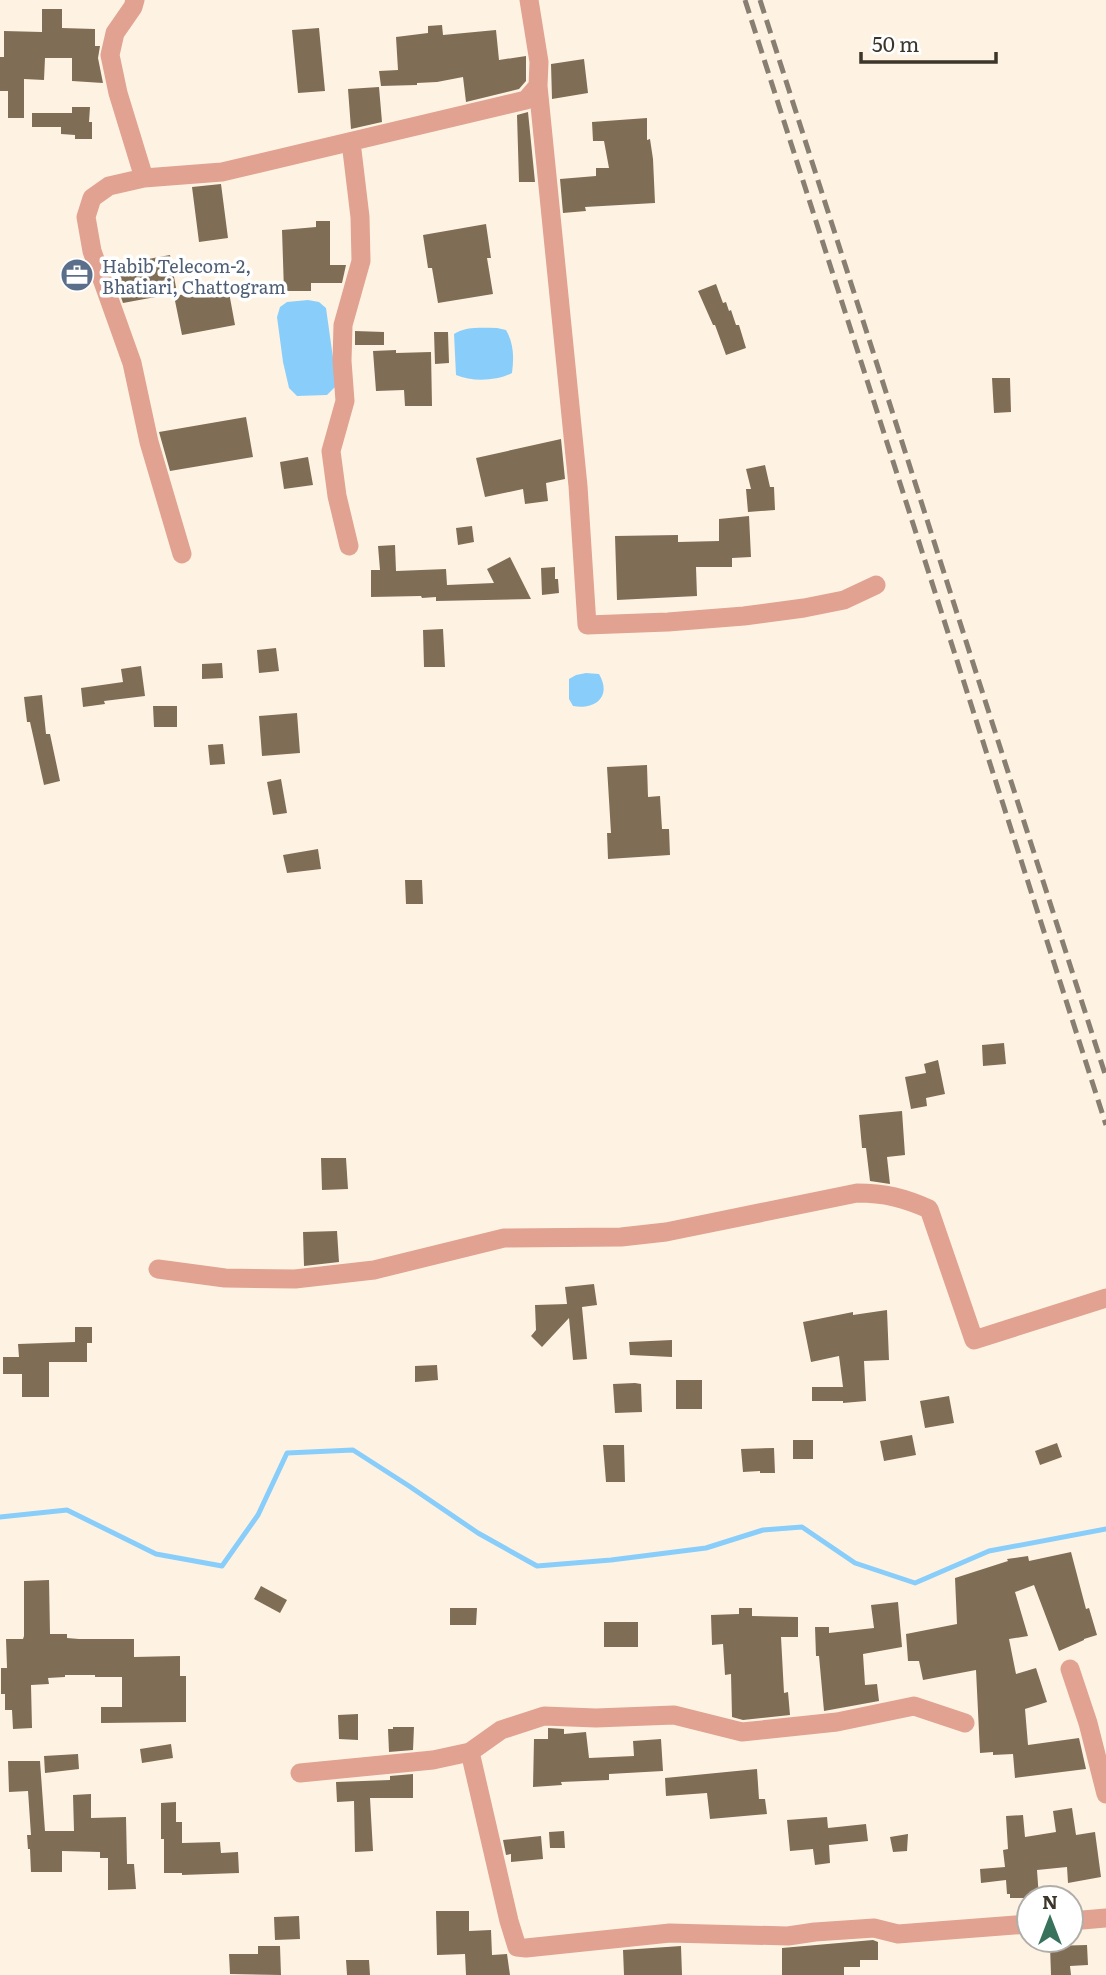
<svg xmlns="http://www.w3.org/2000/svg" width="1106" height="1975" font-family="Literata,serif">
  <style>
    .water { fill: #89cefb }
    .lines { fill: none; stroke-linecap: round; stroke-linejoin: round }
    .stream { stroke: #89cefb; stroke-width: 5 }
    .building { fill: #7f6e55 }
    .minor { stroke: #e1a291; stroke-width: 19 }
    .rail { stroke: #887f72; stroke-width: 5; stroke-dasharray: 14 7; stroke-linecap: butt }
    .labels { text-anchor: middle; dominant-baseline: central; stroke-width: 7; stroke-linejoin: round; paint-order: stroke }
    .service-label { font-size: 18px; fill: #4e5e75; stroke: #fff; text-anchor: start }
  </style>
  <rect width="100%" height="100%" fill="#fef3e2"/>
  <path class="water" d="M308,300L319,302L326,308L335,372V387L327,395L297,396L289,388L283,362L277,317L280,307L287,302Z
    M497,328L506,330C514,344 514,358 512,373C497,381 472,382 456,375L454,334C466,326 483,328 497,328Z
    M586,673L599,674C612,696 596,710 573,706L569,699V679L576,675Z"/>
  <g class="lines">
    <path class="stream" d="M0,1517L67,1510L156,1554L222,1566L258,1515L287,1453L353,1450L409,1486L478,1533L537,1566L611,1560L706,1548L763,1530L802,1527L855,1563L915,1583L989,1551L1106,1529"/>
  </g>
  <path class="building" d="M42,9H62V28L95,29V46H100L98,58L103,83L72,81V58H45L44,80L24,79V118H8V91H0V57H4V31L42,32Z
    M442,25L443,35L496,30L499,60L526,56V81L519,89L466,102L463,77L437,82L417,83V85L381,86L379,71L398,70L396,37L428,33V26Z
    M319,28L325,91L298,93L292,30Z
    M584,59L588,93L552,99L551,64Z
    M379,87L382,122L351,129L348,89Z
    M72,107H90L89,122H92V139H75V135L61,134V127H32V113H72Z
    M528,112L535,182H519L517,115Z
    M647,118V140L650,139L653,159L655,203L585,207L586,211L563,213L560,179L596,176V168H609L604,141H593L592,122Z
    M221,184L228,238L199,242L192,187Z
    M316,221H330V265H346L342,283H311V291H284L282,230L316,227Z
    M486,224L491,258H487L493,294L438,303L432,268H428L423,235Z
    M170,255L177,293L123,303L110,266Z
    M716,284L723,303L726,302L729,311L731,310L736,325H739L746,348L726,355L715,325H713L698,291Z
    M228,287L235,325L182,335L174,296Z
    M355,331L384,332V345H355Z
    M434,332H448L449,363L435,364Z
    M396,350V353L431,352L432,406H405L404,390L376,391L373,351Z
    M992,378H1010L1011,412L994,413Z
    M246,417L253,457L170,471L159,432Z
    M561,439L565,479L546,483L548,501L525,504L523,489L485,497L476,458Z
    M308,457L313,485L284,489L280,462Z
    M765,465L770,487H774L775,510L748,512L746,489H751L746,469Z
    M749,516L751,557L732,558V567H696L697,596L617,600L615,536L678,535V542L719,541V519Z
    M472,526L474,542L458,545L456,528Z
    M395,545L396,571L446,569L447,585L494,583L487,569L510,557L531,599L436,601V597L422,598L421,596L371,597V570H380L378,546Z
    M555,567V579H558L559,593L542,595L541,568Z
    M443,629L445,667H424L423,630Z
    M276,648L279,671L259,673L257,650Z
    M222,663L223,678L202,679V664Z
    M141,666L145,696L104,701L105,704L83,707L81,688L123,682L121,669Z
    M42,695L46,734H50L60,781L44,785L30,722H27L24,697Z
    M153,706H177V727H154Z
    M297,713L300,753L262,756L259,716Z
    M223,744L225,764L210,765L208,745Z
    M647,765L648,797L660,796L662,829H669L670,855L608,859L607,833H611L607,767Z
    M281,779L287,813L273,815L267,782Z
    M318,849L321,869L287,873L283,855Z
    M405,880H422L423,904H406Z
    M1004,1043L1006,1064L983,1066L982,1045Z
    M938,1060L945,1094L926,1098L927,1106L911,1109L905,1077L926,1073L924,1064Z
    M902,1111L905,1155L887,1157L890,1184L870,1181L866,1148H862L859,1115Z
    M321,1158H346L348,1189L322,1190Z
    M337,1231L339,1262L304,1266L303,1232Z
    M594,1284L597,1305L582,1307L587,1359L573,1360L569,1318L542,1347L531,1336L536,1330L535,1305L567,1304L565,1287Z
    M887,1310L889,1360L864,1361L866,1401L843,1403V1401H812V1387H843L839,1356L811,1362L803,1322L853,1312V1315Z
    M75,1327H92V1343H87V1362H49V1397H22V1374H3V1357H19L18,1344L75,1342Z
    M672,1340V1357L630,1355L629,1342Z
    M437,1365L438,1380L415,1382V1366Z
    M676,1380H702V1409H676Z
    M635,1383L641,1384L642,1412L615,1413L613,1384Z
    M949,1396L954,1423L925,1428L920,1401Z
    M912,1435L916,1455L884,1461L880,1441Z
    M793,1440H813V1459H793Z
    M1057,1443L1062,1457L1040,1465L1035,1451Z
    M603,1445H624L625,1482H606Z
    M774,1448L775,1473H760V1471L743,1472L741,1449Z
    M1071,1552L1086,1609L1089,1608L1097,1635L1084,1639V1640L1059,1651L1034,1585L1015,1592L1028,1636L1009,1639L1016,1674L1036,1668L1047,1702L1025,1709L1028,1745L1079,1738L1086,1769L1015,1778L1013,1754L993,1755V1752L980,1753L976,1670L923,1680L919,1661H908L906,1634L957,1624L955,1578L1008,1561L1007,1559L1028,1556L1029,1561Z
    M49,1580L50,1634H67V1638L79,1639H134V1657L180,1656V1676H186V1722L101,1723V1707H122V1677H95V1675H65V1677L48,1678L49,1684L31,1685L32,1728L13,1729L12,1710H5V1694H1V1668H7L6,1639H23L24,1636V1581Z
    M261,1586L287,1600L280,1613L254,1599Z
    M898,1602L902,1647L863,1654L865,1685L877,1684L879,1701L824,1711L819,1656H816L815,1627H829V1633L874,1628L871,1605Z
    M450,1608H477L476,1625H450Z
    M739,1608H752V1616L798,1617V1637H781L784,1693L788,1692L790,1715L743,1720L732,1717L731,1674L725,1675L723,1644L712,1645L711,1615L739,1614Z
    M604,1622H638V1647H604Z
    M358,1714V1740L339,1739L338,1715Z
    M393,1727H414L413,1750L389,1752L388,1729H393Z
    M548,1728L564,1729V1734L586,1732L589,1758L634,1756L633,1741L661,1739L663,1771L609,1774V1780L561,1782L562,1785L533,1787L534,1739H548Z
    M171,1744L173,1758L142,1763L140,1749Z
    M78,1754L79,1769L45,1773L44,1756Z
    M8,1761H40L45,1831H74L73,1795L91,1794V1818L126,1817L127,1864H134L136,1889L108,1890V1858H100V1852L62,1851V1872H31L30,1849H28L27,1835H31L28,1791L9,1792Z
    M757,1769L759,1799H765L767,1814L710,1819L707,1793L666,1796L665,1778Z
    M413,1774V1798H370L373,1851L355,1852L354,1801L337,1802L336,1782L390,1780V1776Z
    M176,1802V1822H182V1843L220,1842L221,1853L238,1852L239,1873L182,1875V1873H164V1839H161V1803Z
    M1072,1808L1076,1835L1095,1832L1101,1877L1068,1883L1067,1867L1037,1870L1039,1898H1010V1894H1007L1006,1880L981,1883L980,1869L1005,1867L1003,1850L1008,1849L1006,1816L1023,1815L1025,1837L1056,1832L1053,1811Z
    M827,1817L828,1828L866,1824L868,1841L829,1845L830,1863L815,1865L813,1849L790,1851L787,1820Z
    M564,1831L565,1848H550L549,1832Z
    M908,1834L907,1851L893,1852L890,1837Z
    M541,1836L543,1859L511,1862V1854L506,1855L503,1840Z
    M436,1911H469V1931L491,1930L492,1955L507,1954L510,1975H466L465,1954L437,1955Z
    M299,1916L300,1939L275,1940L274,1917Z
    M873,1940L878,1942V1960H860V1967H844V1975H782V1948Z
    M1087,1945L1088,1965L1070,1966L1071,1975H1051L1050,1946Z
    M258,1946H280L281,1975L230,1974L229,1954H258Z
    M681,1946L682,1975H624L623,1950Z
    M346,1960H369L370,1975H347Z"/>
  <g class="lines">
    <path class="minor" d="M135,0L133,7L115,33L110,55L118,93L144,178
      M538,86L578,486L587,625L668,622L744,616L804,608L844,600L876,585
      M349,546L337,496L331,451L345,401L342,361L343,325L361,261L360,217L351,142
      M182,554L149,442L132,363L92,251L86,217L92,198L109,186L144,178L222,172L526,100L538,86L539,62L529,0
      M158,1269L225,1278L295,1279L374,1270L504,1238L621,1237L666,1232L857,1193C885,1193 904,1198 929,1209L974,1340L1106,1298
      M1070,1669L1088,1723L1106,1794
      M470,1752L501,1730L544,1716L596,1718L674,1715L742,1732L837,1722L914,1706L965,1723
      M300,1773L433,1760L470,1752L509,1921L517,1947L526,1948L670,1933L788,1936L815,1932L874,1928L898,1934L1029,1924
      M1071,1921L1106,1918"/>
    <path class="rail" d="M745,0L1106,1125
      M760,0L1106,1077"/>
  </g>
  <defs>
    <symbol id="office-disc" viewBox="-11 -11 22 22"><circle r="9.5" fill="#5c6f8a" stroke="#fff"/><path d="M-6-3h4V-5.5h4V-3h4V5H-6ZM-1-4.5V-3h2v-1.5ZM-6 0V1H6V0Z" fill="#fff"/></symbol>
  </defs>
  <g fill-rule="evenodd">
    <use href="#office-disc" x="58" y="256" width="38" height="38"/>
  </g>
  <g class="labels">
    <g class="service-label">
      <text x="102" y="265">Habib Telecom-2,<tspan x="102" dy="21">Bhatiari, Chattogram</tspan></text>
    </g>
  </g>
  <g transform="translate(1050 1919)"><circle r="33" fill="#ffffff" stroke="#b1aeaa" stroke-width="2"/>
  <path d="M0-5L12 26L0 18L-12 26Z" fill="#38725c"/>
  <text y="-10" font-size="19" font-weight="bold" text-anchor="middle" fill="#3c352a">N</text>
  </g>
  <path d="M861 52v10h135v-10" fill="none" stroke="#3c352a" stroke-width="3.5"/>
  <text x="872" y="52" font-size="21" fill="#3c352a" stroke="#ffffff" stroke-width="5" paint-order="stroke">50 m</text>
</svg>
